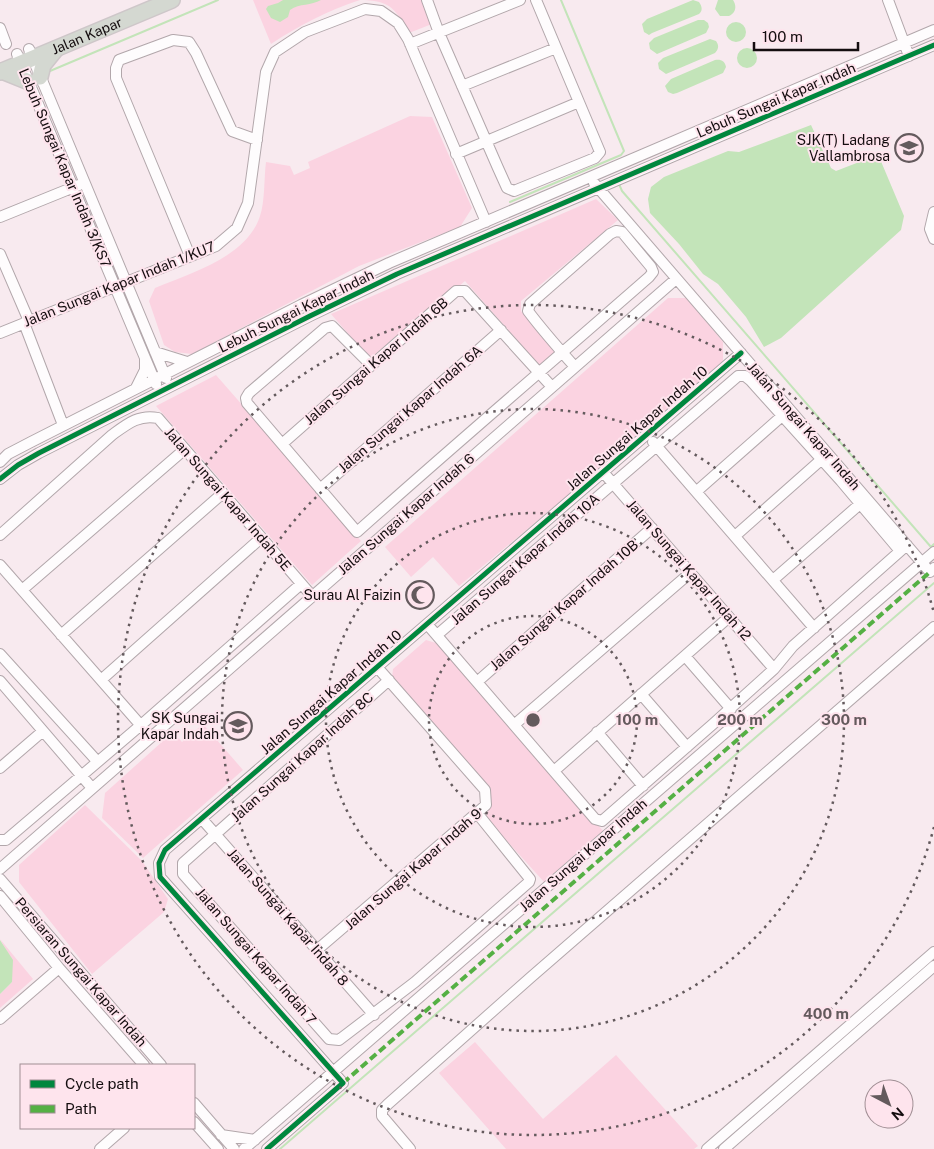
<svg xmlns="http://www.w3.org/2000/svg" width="934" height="1149" font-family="'Public Sans',sans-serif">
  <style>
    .green { fill: #fbd3e1 }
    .water { fill: #c3e4b9 }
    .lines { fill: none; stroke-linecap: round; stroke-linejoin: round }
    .stream { stroke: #c3e4b9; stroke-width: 2 }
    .minor-casing { stroke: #b2a7ab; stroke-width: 12 }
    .highway-casing { stroke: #cec7c9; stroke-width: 18 }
    .minor { stroke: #fefcfd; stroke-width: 10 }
    .highway { stroke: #d4d8d1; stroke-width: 15 }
    .quiet { stroke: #55b044; stroke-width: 4; stroke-dasharray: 8 4; stroke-linecap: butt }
    .cycleway-casing { stroke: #fee4ed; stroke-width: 8 }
    .cycleway { stroke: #00873e; stroke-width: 5 }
    .ring { fill: none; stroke: #645a5d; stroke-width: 2.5; stroke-dasharray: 2.5 5 }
    .labels { text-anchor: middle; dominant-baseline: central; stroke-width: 4; stroke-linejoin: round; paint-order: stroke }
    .street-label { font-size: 14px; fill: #140d0f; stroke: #fee4ed }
    .poi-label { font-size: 14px; fill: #140d0f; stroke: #fee4ed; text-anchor: end }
    .centre { fill: #645a5d; stroke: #fee4ed; stroke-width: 2.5 }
    .ring-label { font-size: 15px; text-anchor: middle; font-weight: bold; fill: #645a5d; stroke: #fee4ed; stroke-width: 4; stroke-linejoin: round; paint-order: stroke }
  </style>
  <rect width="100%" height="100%" fill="#f8eaef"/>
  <path class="green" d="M253,0H360C329,10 298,26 271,44Z
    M365,0H423L432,24L409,33C395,10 393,2 365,0Z
    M410,116L432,117L472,208L460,227L359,266L192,354L175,352L164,345L149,301L155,288C191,273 247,257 260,216C265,202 264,177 266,162L290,166L294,175L310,168L308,162Z
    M596,199L618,220L521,301V311L556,351L540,366L465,281L372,361L331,314Z
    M668,298H687L723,342V366L459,586L433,557L411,577L385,547Z
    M216,375L361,541L312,585L156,406Z
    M426,640L439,644L604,832L545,883L486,818L490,801L392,678L393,669Z
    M203,724L243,770L143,858L102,818L105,793L173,732L182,742Z
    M85,805L142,861L168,899L164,912L92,974L19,882V865Z
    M0,939L33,979L0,1008V994L12,982V961Z
    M475,1042L543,1119L616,1055L698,1146L694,1149H506L439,1073Z"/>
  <path class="water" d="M283,0H321C311,6 300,3 290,10L288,17L280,22L271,18L266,9L268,6L278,3Z
    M693,0L699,2C702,6 703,11 699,14L652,33L649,35L644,32L642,24L647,19Z
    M718,0H733C737,6 736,13 729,16H720L715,9Z
    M698,20H704L708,23L709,27L706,33L657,54L650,49L649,43L654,38Z
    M726 32a10 10 0 1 1 20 0a10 10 0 1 1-20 0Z
    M710,39L716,41C719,45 719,49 715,53L666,74L659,69L658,63L663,58Z
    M737 58a10 10 0 1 1 20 0a10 10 0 1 1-20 0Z
    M715,60C721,59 725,61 726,67L723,73L677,93L673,94L668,92L665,86L671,79Z
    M811,125L831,168L836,171L867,159H880L904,216L901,230L781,338L764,347L746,317L718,284L703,274L679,244L650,213L648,199L651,187L664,177L728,151L739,152Z
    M0,940L13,960L12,982L0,994Z"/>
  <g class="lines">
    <path class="stream" d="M50,71L218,0
      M619,184L622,191L931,547L934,544
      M510,202L621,155L624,151L561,0
      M280,1149L934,583"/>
    <defs>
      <path id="minor" d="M427,0L439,33L498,168L507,188L514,191L595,158L600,152L536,0
        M888,0L909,56
        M0,28L6,44
        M410,44L520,0
        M29,49L166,378
        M17,54L156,384
        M462,86L556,48
        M456,154L579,102
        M594,183L930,572L934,568
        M934,212L930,229L934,239
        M0,217L79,185
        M0,254L29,321
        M190,256L116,78V68L119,60L173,40L189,42L196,53L232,131L257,140
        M24,323L63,425
        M0,333L216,246L237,228L248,203L266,72L275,52L305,32L365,9L381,11L398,23L408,39L486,222
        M155,352L187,362
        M371,365L332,326L325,328L249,393L246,398L247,403L357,532C453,446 552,362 649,277L653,272L651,267L622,232L616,231L610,234L530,304L528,311C543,331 559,349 575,367
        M136,388L145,370V359
        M653,442L814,628
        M282,444L456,291H465L552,387
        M0,462L8,454L31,442L301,305L389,263L934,30
        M603,472L774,669
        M0,479L18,465L39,453L310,316L397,274L934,45
        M320,489L501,330
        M697,491L782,416
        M0,535L112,435C127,424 139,414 158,418L312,596
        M735,536L822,459
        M0,565L151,737
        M773,580L860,504
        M22,590L185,449
        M427,624L595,819L602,821L713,724L774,669L793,646L907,545
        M61,635L223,493
        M437,635L738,376H745L750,380L841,481L900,551
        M0,654L97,761
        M685,656L731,709
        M101,680L261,538
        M389,680L183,863V874L329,1039L339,1040L415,982L529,882L530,879L526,874L477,813
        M0,681L92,788
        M477,682L652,528
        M641,694L687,747
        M514,725L690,573
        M597,732L643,786
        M0,768L43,731
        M554,771L729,617
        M202,819L374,1015
        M0,840H6L141,725L301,584
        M0,869L676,279
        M0,879L161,1065
        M0,896L59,968L144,1065
        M317,950L486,805L485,790L377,667
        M0,1019L59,968
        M194,1103L234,1149
        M194,1122L218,1149
        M221,1135L255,1140
        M100,1149L124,1128
        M244,1149L934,552
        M267,1149L343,1083L160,877L159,863L165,850L741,353
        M410,1149L382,1116V1110L388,1104L530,978L934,627
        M707,1149L934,952
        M724,1149L934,966"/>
      <g id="highway">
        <path d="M2,71L29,82"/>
        <path id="s1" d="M0,72L172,0"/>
        <path d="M40,77L43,65L56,49"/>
      </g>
    </defs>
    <use href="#minor" class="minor-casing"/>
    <use href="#highway" class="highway-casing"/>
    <use href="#minor" class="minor"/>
    <use href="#highway" class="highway"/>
    <path class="quiet" d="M343,1083L930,572"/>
    <defs>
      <path id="cycleway" d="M0,479L18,465L39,453L310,316L397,274L934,45
        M267,1149L343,1083L160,877L159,863L165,850L741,353"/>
    </defs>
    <use href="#cycleway" class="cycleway-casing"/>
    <use href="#cycleway" class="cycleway"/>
  </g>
  <g class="ring">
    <circle cx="533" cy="720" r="104"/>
    <circle cx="533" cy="720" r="207"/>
    <circle cx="533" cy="720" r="311"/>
    <path d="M934 827A415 415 0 1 1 934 613"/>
  </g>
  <defs>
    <symbol id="school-ring" viewBox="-11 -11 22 22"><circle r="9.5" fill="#fee4ed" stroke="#645a5d" stroke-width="1.5"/><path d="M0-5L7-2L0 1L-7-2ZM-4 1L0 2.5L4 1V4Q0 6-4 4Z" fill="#645a5d"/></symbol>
    <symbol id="mosque-ring" viewBox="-11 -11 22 22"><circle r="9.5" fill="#fee4ed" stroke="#645a5d" stroke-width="1.5"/><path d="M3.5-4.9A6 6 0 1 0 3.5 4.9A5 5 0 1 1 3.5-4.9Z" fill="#645a5d"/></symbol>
  </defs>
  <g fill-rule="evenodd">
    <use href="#school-ring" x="893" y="132" width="32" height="32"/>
    <use href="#mosque-ring" x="404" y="579" width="32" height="32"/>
    <use href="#school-ring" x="222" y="710" width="32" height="32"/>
  </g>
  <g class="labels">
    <g class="street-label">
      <text stroke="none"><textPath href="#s1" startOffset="94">Jalan Kapar</textPath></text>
      <text transform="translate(776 100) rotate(-23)">Lebuh Sungai Kapar Indah</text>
      <text transform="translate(65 168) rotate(67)">Lebuh Sungai Kapar Indah 3/KS7</text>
      <text transform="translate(119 284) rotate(-22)">Jalan Sungai Kapar Indah 1/KU7</text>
      <text transform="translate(296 311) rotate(-26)">Lebuh Sungai Kapar Indah</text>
      <text transform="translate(376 361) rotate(-41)">Jalan Sungai Kapar Indah 6B</text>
      <text transform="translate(410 409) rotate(-41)">Jalan Sungai Kapar Indah 6A</text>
      <text transform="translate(804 426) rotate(49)">Jalan Sungai Kapar Indah</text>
      <text transform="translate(637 428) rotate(-41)">Jalan Sungai Kapar Indah 10</text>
      <text transform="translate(228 499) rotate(49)">Jalan Sungai Kapar Indah 5E</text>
      <text transform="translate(406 514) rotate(-41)">Jalan Sungai Kapar Indah 6</text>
      <text transform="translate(525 559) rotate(-41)">Jalan Sungai Kapar Indah 10A</text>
      <text transform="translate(689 570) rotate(49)">Jalan Sungai Kapar Indah 12</text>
      <text transform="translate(564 605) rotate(-41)">Jalan Sungai Kapar Indah 10B</text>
      <text transform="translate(331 692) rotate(-41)">Jalan Sungai Kapar Indah 10</text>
      <text transform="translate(302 757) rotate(-42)">Jalan Sungai Kapar Indah 8C</text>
      <text transform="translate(583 855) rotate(-41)">Jalan Sungai Kapar Indah</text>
      <text transform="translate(413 869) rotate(-41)">Jalan Sungai Kapar Indah 9</text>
      <text transform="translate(288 917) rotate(49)">Jalan Sungai Kapar Indah 8</text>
      <text transform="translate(256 956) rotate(49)">Jalan Sungai Kapar Indah 7</text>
      <text transform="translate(81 972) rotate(49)">Persiaran Sungai Kapar Indah</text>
    </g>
    <g class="poi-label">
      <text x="890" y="140">SJK(T) Ladang<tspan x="890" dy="16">Vallambrosa</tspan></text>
      <text x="401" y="595">Surau Al Faizin</text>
      <text x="219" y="718">SK Sungai<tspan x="219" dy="16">Kapar Indah</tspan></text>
    </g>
  </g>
  <circle cx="533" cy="720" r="8" class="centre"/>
  <g class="ring-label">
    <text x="637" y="725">100 m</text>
    <text x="740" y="725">200 m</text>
    <text x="844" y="725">300 m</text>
    <text x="826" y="1019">400 m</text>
  </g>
  <rect x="20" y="1064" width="175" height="65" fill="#fee4ed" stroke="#a08e94"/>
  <rect x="30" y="1080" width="25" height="8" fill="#00873e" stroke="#a08e94"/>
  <text x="65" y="1089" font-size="15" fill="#140d0f">Cycle path</text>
  <rect x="30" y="1105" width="25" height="8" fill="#55b044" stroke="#a08e94"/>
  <text x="65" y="1114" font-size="15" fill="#140d0f">Path</text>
  <g transform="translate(889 1104) rotate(139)"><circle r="24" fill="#fee4ed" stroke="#a08e94"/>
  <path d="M0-4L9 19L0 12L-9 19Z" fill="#645a5d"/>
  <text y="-8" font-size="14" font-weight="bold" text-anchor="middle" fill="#140d0f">N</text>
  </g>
  <path d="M754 42v8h104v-8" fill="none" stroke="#140d0f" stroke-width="2.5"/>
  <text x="762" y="42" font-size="15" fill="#140d0f" stroke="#fee4ed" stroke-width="4" paint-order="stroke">100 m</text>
</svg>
